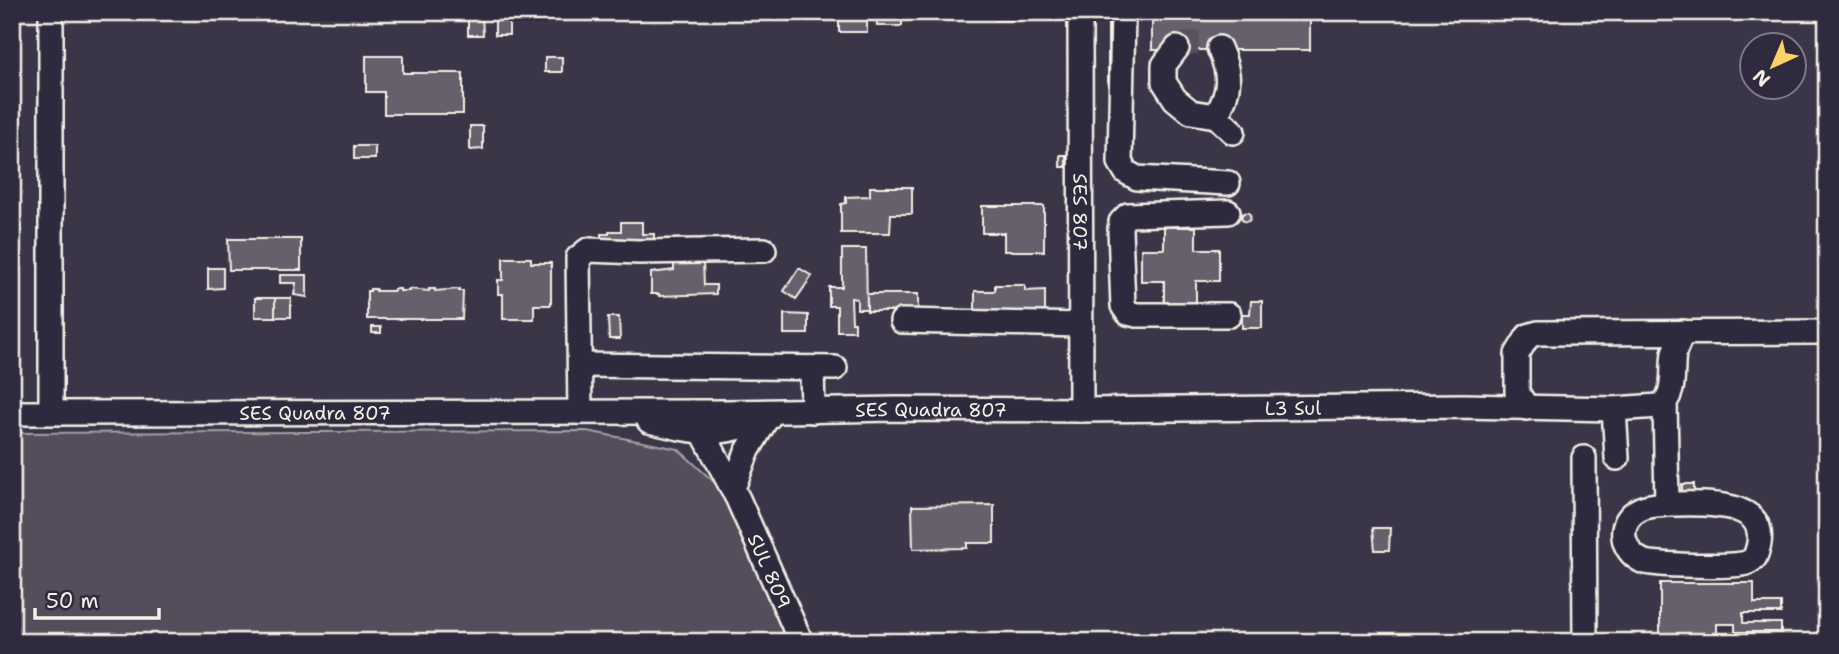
<svg xmlns="http://www.w3.org/2000/svg" width="1839" height="654" font-family="'Shantell Sans',sans-serif">
  <style>
    .green { fill: #534e5c; stroke: #a4a0a2; stroke-width: 2 }
    .building { fill: #65616c; stroke: #f4f1e8; stroke-width: 2 }
    .lines { fill: none; stroke-linecap: round; stroke-linejoin: round }
    .minor-tunnel { stroke: #57525f; stroke-width: 23; stroke-dasharray: 23 11; stroke-linecap: butt }
    .minor-casing { stroke: #f4f1e8; stroke-width: 28 }
    .minor { stroke: #2f2a3d; stroke-width: 23 }
    .labels { text-anchor: middle; dominant-baseline: central; stroke-width: 5; stroke-linejoin: round; paint-order: stroke }
    .street-label { font-size: 19px; fill: #f4f1e8; stroke: #2f2a3d }
  </style>
  <rect width="100%" height="100%" fill="#3b3647"/>
  <filter id="ink" filterUnits="userSpaceOnUse"><feTurbulence type="fractalNoise" baseFrequency=".0143" numOctaves="2"/><feDisplacementMap in="SourceGraphic" scale="14" xChannelSelector="R" yChannelSelector="G"/><feConvolveMatrix kernelMatrix="1 2 1 2 8 2 1 2 1" color-interpolation-filters="sRGB"/></filter>
  <g filter="url(#ink)">
    <path class="green" d="M587,431L678,449L726,493L790,642H12V433Z"/>
    <path class="building" d="M482,12L483,35H468V13Z
      M495,12H509V35H495Z
      M518,12H547V22H518Z
      M839,12H867V32H839Z
      M876,12H902V26H877Z
      M971,12H1044V20H996V15L971,16Z
      M1108,12H1122V52H1108Z
      M1152,12H1310V50H1152Z
      M1108,52H1122V80L1108,81Z
      M366,56H403V73H463V114H384V92H366Z
      M545,57H562V72H545Z
      M470,126H483V149L470,150Z
      M354,146H375V159H354Z
      M1060,155H1066V167H1060Z
      M870,187H912V214H891L890,233H841V204L846,203V197L870,196Z
      M982,206H1044V251H1004V233H982Z
      M1241.5 217a4.5 4.5 0 1 1 9 0a4.5 4.5 0 1 1-9 0Z
      M621,222H642V234H654V255L601,254V234H609V231H621Z
      M1164,227H1196V249H1219V281H1196V304H1164V281H1141V249H1164Z
      M228,239H301V270H229Z
      M842,249H866L867,309H857V299L851,298L852,322H855V331H837V306H829V287H842Z
      M503,258H531V263H551V305H534V319H503V294H498V280H503Z
      M674,261H703L704,285H716V294L659,296V294H651V273L674,270Z
      M208,268H223V288L208,289Z
      M799,268L812,276L796,299L784,291Z
      M280,275H307V297L294,295L296,283H280Z
      M995,285H1025V291L1045,290V319H975V291H995Z
      M370,289H376V291H394V289H400V291H409V289L429,291V289H435V291L459,289V291H463L462,319H367V291H370Z
      M867,294H918V311H867Z
      M255,298H275V317H255Z
      M275,298H291V317H275Z
      M1251,301H1262V328H1242V314H1250Z
      M784,314L808,315V334H784Z
      M608,317H619L620,339H609Z
      M372,327H381V333H372Z
      M1682,484H1694V496L1682,492Z
      M994,505V543H967V548L913,549L912,506Z
      M1373,528H1390L1389,550H1375Z
      M1660,583H1754V603H1781V613H1743V623H1781V632H1735V624H1717V635L1660,636Z"/>
    <g class="lines">
      <path class="minor-tunnel" d="M1177,48C1193,39 1203,42 1219,48"/>
      <defs>
        <g id="minor">
          <path id="s1" d="M1080,12L1081,410"/>
          <path d="M1123,12L1120,162L1126,172L1137,178L1228,183"/>
          <path d="M1177,48L1164,65V82L1175,99L1191,112L1216,116L1233,132"/>
          <path d="M1216,116C1231,90 1231,75 1219,48"/>
          <path d="M1228,212L1128,215L1121,222L1120,229L1123,306L1128,313L1137,315H1229"/>
          <path d="M902,321L1081,325"/>
          <path d="M580,365L835,368"/>
          <path d="M812,368L813,411"/>
          <path d="M1665,402L1667,504"/>
          <path d="M1527,408L1517,392V354L1528,336L1538,333L1827,332"/>
          <path d="M1614,409L1617,458"/>
          <path d="M51,412V12"/>
          <path d="M580,412L578,258L588,250L639,252L764,250"/>
          <path id="s2" d="M692,412L738,499L801,642"/>
          <path id="s3" d="M12,413L725,412L896,409L1081,410L1463,406L1614,409L1659,406C1677,397 1671,370 1674,353C1676,346 1680,339 1683,332"/>
          <path d="M649,421C699,433 721,438 769,417"/>
          <path d="M1584,458L1585,642"/>
          <path d="M735,483L747,452L767,418"/>
          <path d="M1667,504C1702,504 1779,497 1755,557C1752,560 1750,562 1746,563C1734,567 1652,566 1642,561C1620,550 1616,521 1640,509C1648,505 1658,505 1667,504Z"/>
        </g>
      </defs>
      <use href="#minor" class="minor-casing"/>
      <use href="#minor" class="minor"/>
    </g>
  </g>
  <g class="labels">
    <g class="street-label">
      <text stroke="none"><textPath href="#s1" startOffset="200">SES 807</textPath></text>
      <text stroke="none"><textPath href="#s3" startOffset="1281">L3 Sul</textPath></text>
      <text stroke="none"><textPath href="#s3" startOffset="919">SES Quadra 807</textPath></text>
      <text stroke="none"><textPath href="#s3" startOffset="303">SES Quadra 807</textPath></text>
      <text stroke="none"><textPath href="#s2" startOffset="177">SUL 809</textPath></text>
    </g>
  </g>
  <rect width="1839" height="654" fill="none" stroke="#2f2a3d" stroke-width="42"/>
  <rect x="21" y="21" width="1797" height="612" fill="none" stroke="#f4f1e8" stroke-width="2.5" filter="url(#ink)"/>
  <g transform="translate(1773 66) rotate(224)"><circle r="33" fill="#2f2a3d" stroke="#7e7a81" stroke-width="2"/>
  <path d="M0-5L12 26L0 18L-12 26Z" fill="#ffd166"/>
  <text y="-10" font-size="19" font-weight="bold" text-anchor="middle" fill="#f4f1e8">N</text>
  </g>
  <path d="M35 608v10h124v-10" fill="none" stroke="#f4f1e8" stroke-width="3.5"/>
  <text x="46" y="608" font-size="21" fill="#f4f1e8" stroke="#2f2a3d" stroke-width="5" paint-order="stroke">50 m</text>
</svg>
